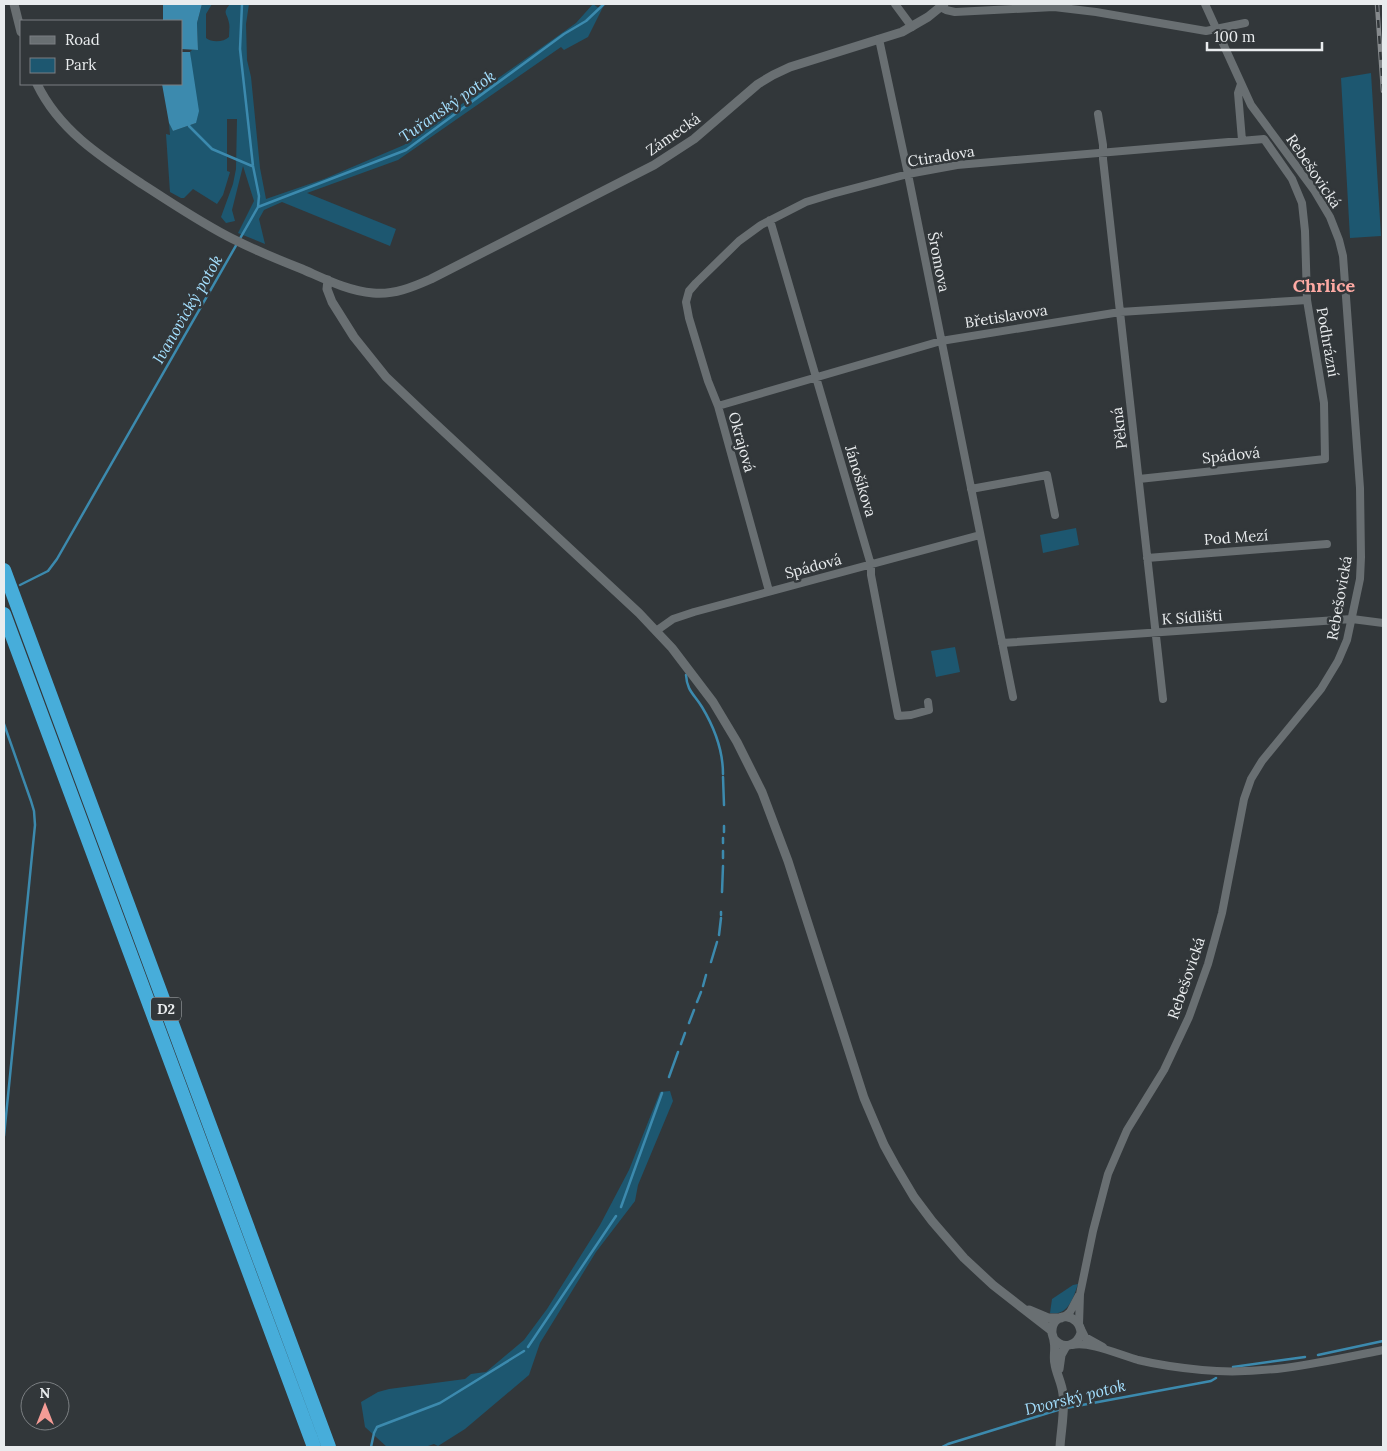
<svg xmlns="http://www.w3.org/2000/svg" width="1387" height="1451" font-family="Lora,serif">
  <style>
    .green { fill: #1d5770 }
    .water { fill: #3c8aae }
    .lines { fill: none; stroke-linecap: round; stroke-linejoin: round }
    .stream { stroke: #3c8aae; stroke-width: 2.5 }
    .minor { stroke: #696f72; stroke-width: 8 }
    .tertiary { stroke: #696f72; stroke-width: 9 }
    .motorway { stroke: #47adda; stroke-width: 14 }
    .rail-casing { stroke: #868a8d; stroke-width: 4.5 }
    .rail { stroke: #32373a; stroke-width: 2.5; stroke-dasharray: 8; stroke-linecap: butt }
    .labels { text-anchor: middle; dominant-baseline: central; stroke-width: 5; stroke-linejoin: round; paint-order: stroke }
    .shield { fill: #32373a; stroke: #b2b6b8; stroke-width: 1 }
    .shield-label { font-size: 14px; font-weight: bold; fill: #e9ecee }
    .street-label { font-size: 15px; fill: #e9ecee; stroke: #32373a }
    .water-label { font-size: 16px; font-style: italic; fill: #a4dffe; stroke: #32373a }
    .quarter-label { font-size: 18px; font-weight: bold; fill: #feaaa4; stroke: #32373a }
  </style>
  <rect width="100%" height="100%" fill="#32373a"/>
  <path class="green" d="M202,4H212L206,14V38C212,43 224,42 229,37C229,32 230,27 229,23C227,12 222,14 230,4H249L246,24L247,60L251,77L260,168L266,199L324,179L404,145L576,23L593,4L600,9L604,5L588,37L564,50L561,47L398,160L307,193L396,229L390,246L282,202L264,210L259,219L265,244L238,233L254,201L243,166L232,210L235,221L226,223L221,217L233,184L236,169L237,119H227V171L230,172L223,195L217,204L193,189L184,198H181L170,192L166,134L170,135L169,123L173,131L196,123L190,52L192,50H198L197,23Z
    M1371,73L1381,236L1350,238L1341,78Z
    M1076,528L1079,545L1043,553L1040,535Z
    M955,647L960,672L936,677L931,651Z
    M670,1091L673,1101L638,1185L635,1201L596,1252L540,1343L529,1375L465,1429L438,1446L434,1444L425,1447H387L365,1427L361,1402L378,1392L389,1389L465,1379L471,1374L486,1372L524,1340L547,1309L600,1225L629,1170L660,1092Z
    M1078,1284C1073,1299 1068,1316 1050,1313L1052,1299L1073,1285Z"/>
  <path class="water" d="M163,4H202L197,23L198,50L181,49V21H163Z
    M181,52H190L199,111L196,123L173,131L169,123L162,84H181Z"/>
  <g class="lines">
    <path class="stream" d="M189,122V126L212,149L252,166
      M258,207L406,150L564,34L586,21L604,4
      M20,585L48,571L57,559L258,207L259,196L253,166L240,49L242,4
      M686,675C687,691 694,694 702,707C714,727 723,750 723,774
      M4,724L31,801L34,811L35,825L4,1136
      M723,777L724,805
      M724,832V826
      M723,843V838
      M723,858V851
      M722,892L723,866
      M721,915V912
      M719,935L721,918
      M711,962L717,942
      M703,986L706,975
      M697,1002L701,992
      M689,1023L694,1010
      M681,1044L685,1033
      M669,1077L678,1052
      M621,1207L662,1093
      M528,1347L616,1216
      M1318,1355L1383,1341
      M1233,1367L1305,1357
      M1066,1408L1211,1381L1216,1378
      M371,1447L374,1433L377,1427L440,1403L524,1351
      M942,1447L948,1444L1061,1409"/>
    <path class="minor" d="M895,4L912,27
      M940,7L946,10L955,12L1054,7L1096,12L1206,31L1245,23
      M879,39L908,174L1013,697
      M1241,84L1238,93L1242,140
      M1098,114L1103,145V159L1163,699
      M770,220L871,565V575L898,716L911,715L929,710L928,702
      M718,406L941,341L1120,312L1307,300
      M971,489L1047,475L1055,515
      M1147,558L1327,544
      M769,591L718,406L708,381L689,318L686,302L689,291L696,283L739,241L761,225L806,202L832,194L908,174L957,165L1264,139L1292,179L1302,203L1305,231L1307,300L1324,403L1325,459L1139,479
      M656,631L673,619L694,612L980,535
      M1002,643L1352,619L1383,623
      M1064,1317L1070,1312L1079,1295
      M1079,1324L1080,1294L1093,1231L1108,1174L1127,1130L1164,1070L1189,1017L1208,964L1222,913L1244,799L1251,779L1262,761L1321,689L1338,661L1347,640L1360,579L1361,557L1360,488L1343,256L1339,240L1330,217L1314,190L1251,105L1205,4
      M1081,1329L1085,1337L1103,1347
      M1072,1345C1090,1341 1120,1355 1138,1360C1159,1365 1181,1368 1202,1370C1264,1376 1323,1362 1383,1350"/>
    <path class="tertiary" d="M14,4L21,32
      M37,84C59,130 101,157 142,184C172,203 201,223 233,239C255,250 279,260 302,269C325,279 348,291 373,293C394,295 413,287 431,279L654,165L694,139L758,84L773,75L790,67L902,32L928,17L944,4
      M328,280L327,289L332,302L354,337L386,377L426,415L639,613L672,648L713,702L737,742L762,792L788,861L864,1098L884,1145L895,1165L914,1197L932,1221L964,1258L993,1285L1052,1331
      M1029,1310L1048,1318H1061
      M1054,1339C1063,1350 1077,1346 1081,1333C1080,1313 1053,1311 1052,1330C1051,1334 1054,1337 1054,1341C1056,1349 1053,1357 1055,1364C1056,1373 1062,1383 1063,1394C1065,1411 1061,1430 1060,1447
      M1059,1369L1061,1355L1066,1346"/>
    <path class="motorway" d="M4,570L329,1447
      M4,614L314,1447"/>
    <defs>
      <path id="rail" d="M1377,4L1383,91"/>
    </defs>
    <use href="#rail" class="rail-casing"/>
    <use href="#rail" class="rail"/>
  </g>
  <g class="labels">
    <rect class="shield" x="151" y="997.5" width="30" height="23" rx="4"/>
    <g class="shield-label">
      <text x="166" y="1009">D2</text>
    </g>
    <g class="street-label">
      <text transform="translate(673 134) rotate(-35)">Zámecká</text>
      <text transform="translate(941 156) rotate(-9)">Ctiradova</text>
      <text transform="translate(1314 171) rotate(56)">Rebešovická</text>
      <text transform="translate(939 262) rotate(79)">Šromova</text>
      <text transform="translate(1006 316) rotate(-9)">Břetislavova</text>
      <text transform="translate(1328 342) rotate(80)">Podhrázní</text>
      <text transform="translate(1119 428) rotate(-97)">Pěkná</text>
      <text transform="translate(742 442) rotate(74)">Okrajová</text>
      <text transform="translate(1231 455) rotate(-6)">Spádová</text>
      <text transform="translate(861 481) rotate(73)">Jánošíkova</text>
      <text transform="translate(1236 537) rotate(-4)">Pod Mezí</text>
      <text transform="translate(813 566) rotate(-15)">Spádová</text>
      <text transform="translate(1339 598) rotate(-80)">Rebešovická</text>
      <text transform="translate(1192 617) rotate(-4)">K Sídlišti</text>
      <text transform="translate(1186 978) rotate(-71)">Rebešovická</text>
    </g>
    <g class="water-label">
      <text transform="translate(447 106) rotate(-35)">Tuřanský potok</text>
      <text transform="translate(187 309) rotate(-60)">Ivanovický potok</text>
      <text transform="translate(1075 1397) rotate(-14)">Dvorský potok</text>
    </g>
    <g class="quarter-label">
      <text x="1324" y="285">Chrlice</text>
    </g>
  </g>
  <rect width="1387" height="1451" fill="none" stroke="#e9ecee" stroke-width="10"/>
  <rect x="20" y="20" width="162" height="65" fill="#32373a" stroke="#7b7f82"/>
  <rect x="30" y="36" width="25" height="8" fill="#696f72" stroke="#7b7f82"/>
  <text x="65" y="45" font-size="15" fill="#e9ecee">Road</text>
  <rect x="30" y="58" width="25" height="15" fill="#1d5770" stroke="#7b7f82"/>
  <text x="65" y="70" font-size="15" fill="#e9ecee">Park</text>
  <g transform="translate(45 1406)"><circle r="24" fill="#32373a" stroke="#7b7f82"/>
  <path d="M0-4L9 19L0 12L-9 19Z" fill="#f59c96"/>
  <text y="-8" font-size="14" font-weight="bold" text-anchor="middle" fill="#e9ecee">N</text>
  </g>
  <path d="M1207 42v8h115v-8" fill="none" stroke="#e9ecee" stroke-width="2.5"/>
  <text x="1214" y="42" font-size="15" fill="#e9ecee" stroke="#32373a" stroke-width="4" paint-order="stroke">100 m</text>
</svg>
